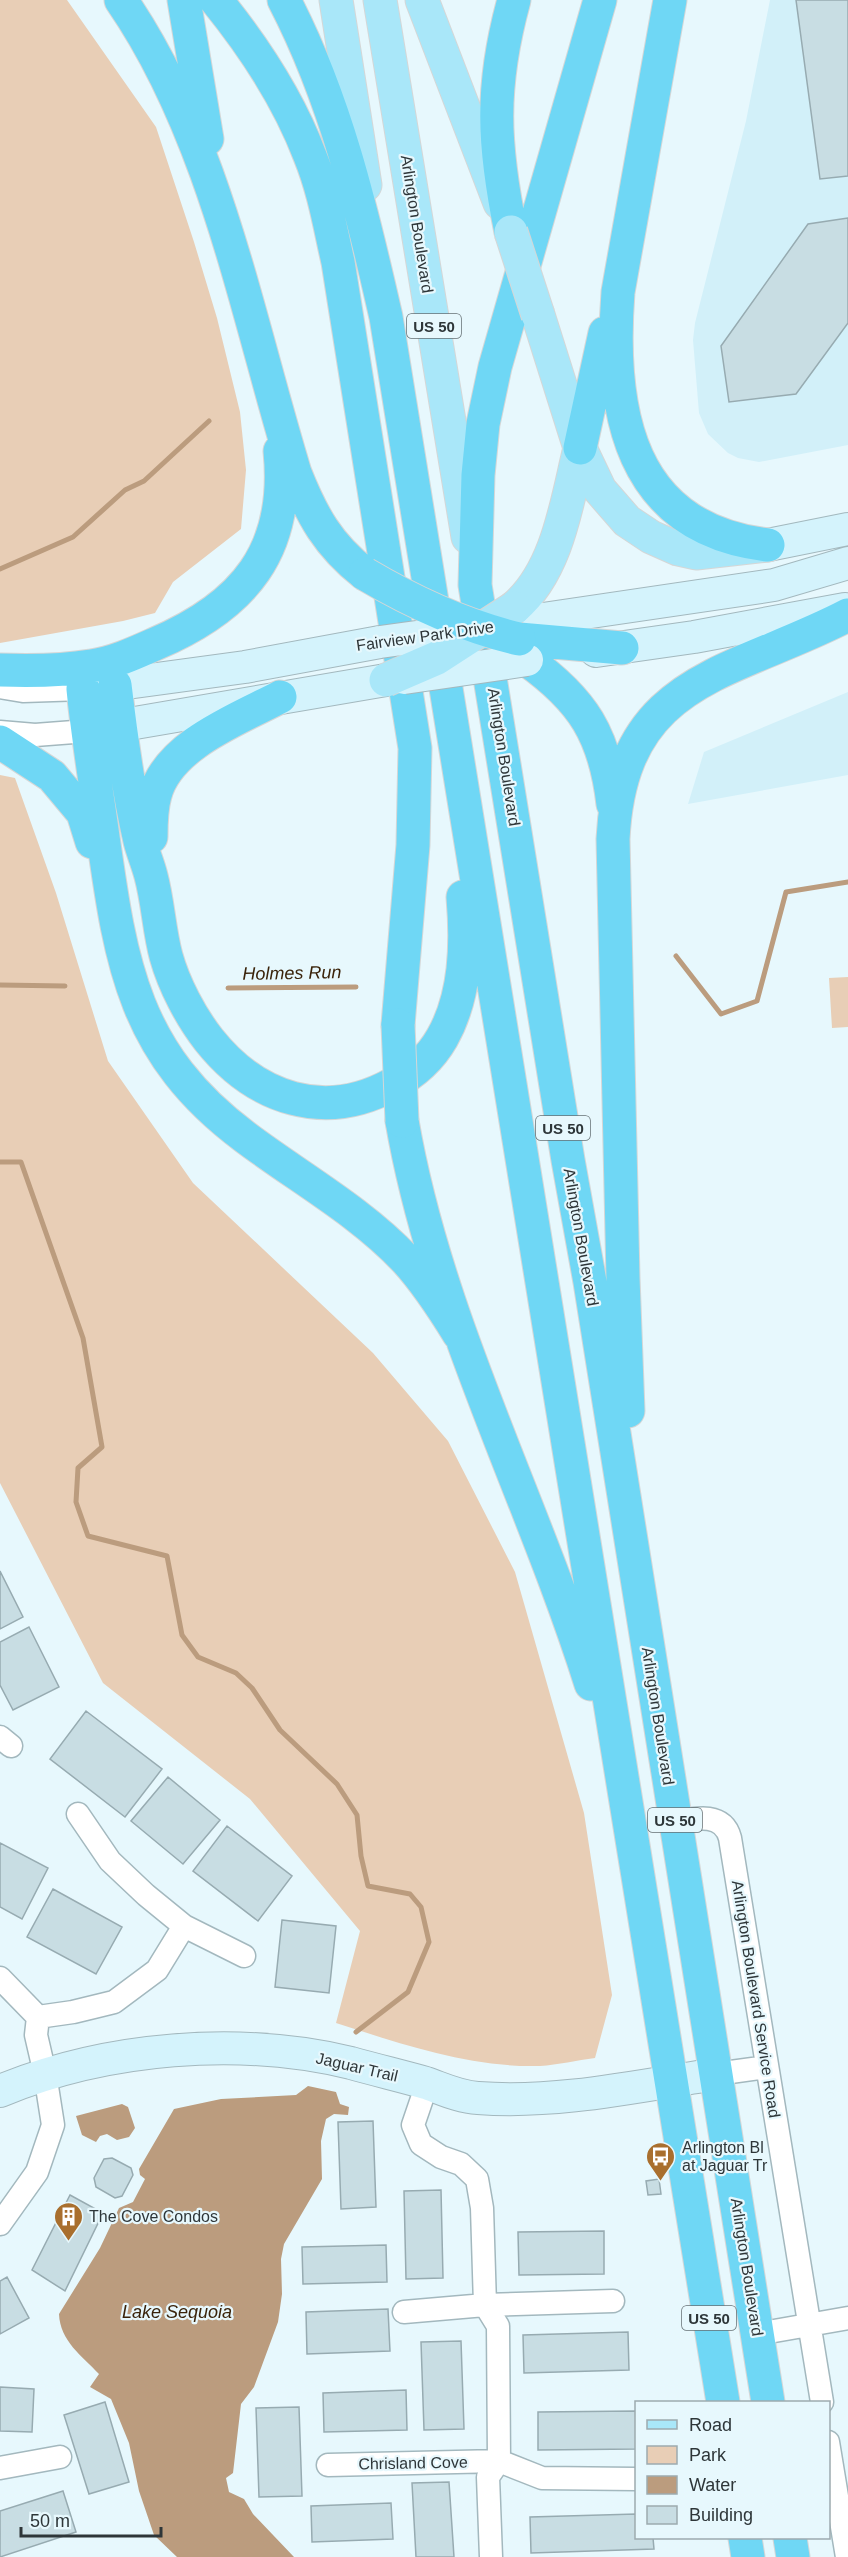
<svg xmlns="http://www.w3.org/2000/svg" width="848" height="2557" font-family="Arial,sans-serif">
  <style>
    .built { fill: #d2f0f9 }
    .green { fill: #e8ceb6 }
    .water { fill: #bb9c7e }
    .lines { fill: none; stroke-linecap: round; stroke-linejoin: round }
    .stream { stroke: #bb9c7e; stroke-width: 5 }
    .building { fill: #c8dde3; stroke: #97abb1; stroke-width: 1.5 }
    .street-casing { stroke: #a3b8be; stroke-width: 25 }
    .secondary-casing { stroke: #a3b8be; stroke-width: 34 }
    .primary-casing { stroke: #d5d7d7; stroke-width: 35 }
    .highway-casing { stroke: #d5d7d7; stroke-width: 35 }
    .street { stroke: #fff; stroke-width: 22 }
    .secondary { stroke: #d4f3fc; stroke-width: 32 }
    .primary { stroke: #a9e7f9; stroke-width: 33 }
    .highway { stroke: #6fd7f5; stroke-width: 33 }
    .secondary-bridge-casing { stroke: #a3b8be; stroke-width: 34; stroke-linecap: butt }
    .primary-bridge-casing { stroke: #d5d7d7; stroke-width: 35; stroke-linecap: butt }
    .highway-bridge-casing { stroke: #d5d7d7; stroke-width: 35; stroke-linecap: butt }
    .secondary-bridge { stroke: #d4f3fc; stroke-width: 32 }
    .primary-bridge { stroke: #a9e7f9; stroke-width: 33 }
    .highway-bridge { stroke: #6fd7f5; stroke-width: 33 }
    .labels { text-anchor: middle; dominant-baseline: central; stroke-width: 4.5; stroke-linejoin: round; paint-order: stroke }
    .shield { fill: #e7f8fd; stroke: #667074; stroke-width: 1.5 }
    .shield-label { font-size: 15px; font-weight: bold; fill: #2e3639 }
    .street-label { font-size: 16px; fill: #2e3639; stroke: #e7f8fd }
    .poi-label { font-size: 16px; fill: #2e3639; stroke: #e7f8fd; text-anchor: start }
    .water-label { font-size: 18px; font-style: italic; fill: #3a230a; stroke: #e7f8fd }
  </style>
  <rect width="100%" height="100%" fill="#e7f8fd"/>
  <path class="built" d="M770,0H848V445L759,462L738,458L728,453L708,434L699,413L693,340L695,323L746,121Z
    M848,692V775L688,804L704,752Z"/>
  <path class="green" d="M0,0H67L156,127L194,242L217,318L240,412L246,470L241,529L173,582L155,613L123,621L0,643Z
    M0,775L15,778L56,893L108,1061L193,1183L373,1353L448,1441L515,1572L584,1813L612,1995L595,2058C577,2060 558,2065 540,2066C470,2068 402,2044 336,2023L360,1931L250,1799L103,1683L0,1483Z
    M848,977V1027L832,1028L829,978Z"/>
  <path class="water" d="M308,2086L336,2092L340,2104L349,2107L348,2115L334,2114L326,2119L321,2141L322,2179L284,2244L281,2259L282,2294L278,2322L254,2387L241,2404L233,2473L226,2478L229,2492L244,2499L253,2514L294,2557H177L154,2535L139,2491L129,2443L111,2399L90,2387L99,2374C82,2356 60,2341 59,2314L100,2248L119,2208L133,2202L145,2179L140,2175L139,2169L174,2109L221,2099L296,2095Z
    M122,2104L128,2107L135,2128L129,2137L117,2140L107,2134L100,2136L96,2142L82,2135L76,2116Z"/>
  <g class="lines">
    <path class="stream" d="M0,569L73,537L125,490L144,481L209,421
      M676,956L721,1014L757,1001L786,892L848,882
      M0,985L65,986
      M228,988L356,987
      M0,1162H21L83,1338L102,1447L78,1468L76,1502L88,1536L167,1556L182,1635L198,1657L236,1673L252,1688L280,1730L337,1784L357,1815L361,1856L368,1886L410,1894L421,1907L429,1942L408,1992L356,2032"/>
  </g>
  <path class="building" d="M796,0H848V176L820,179Z
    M848,218V323L796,394L729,402L721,346L808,224Z
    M0,1571L23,1617L0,1629Z
    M29,1627L59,1687L13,1710L0,1685V1642Z
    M86,1711L162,1769L125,1817L50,1759Z
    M168,1777L220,1820L183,1864L131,1821Z
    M227,1826L292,1876L258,1921L193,1871Z
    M0,1843L48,1868L22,1919L0,1907Z
    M53,1889L122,1927L96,1974L27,1937Z
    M282,1920L336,1926L329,1993L275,1987Z
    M373,2121L376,2207L341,2209L338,2122Z
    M112,2158L131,2168L133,2175L122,2196L115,2198L96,2187L94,2178L104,2159Z
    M659,2179L661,2194L648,2195L646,2181Z
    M441,2190L443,2278L406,2279L404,2191Z
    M70,2195L103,2213L65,2291L32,2270Z
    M604,2231V2274L519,2275L518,2232Z
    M386,2245L387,2282L303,2284L302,2247Z
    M7,2277L29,2318L0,2334V2281Z
    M388,2309L390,2351L307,2354L306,2312Z
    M628,2332L629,2370L524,2373L523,2335Z
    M461,2341L464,2429L424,2430L421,2342Z
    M0,2387L34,2389L32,2432L0,2431Z
    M406,2390L407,2430L324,2432L323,2393Z
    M105,2402L129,2482L89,2494L64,2415Z
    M299,2407L302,2496L259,2497L256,2408Z
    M636,2411V2449L538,2450V2412Z
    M449,2482L454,2557H416L412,2483Z
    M63,2491L76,2532L0,2557V2511Z
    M391,2503L393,2539L312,2542L311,2506Z
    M636,2514V2538H653L654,2549L531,2553L530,2517Z"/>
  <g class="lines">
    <defs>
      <path id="street" d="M0,687L23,691L83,689
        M0,732L35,735L87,731
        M0,1737L11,1746
        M78,1814L110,1861L146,1895L184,1926L244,1956
        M675,1822C696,1818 723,1812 730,1838L822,2402
        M0,1978L38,2017
        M38,2017L73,2012L114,2002L157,1970L184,1926
        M716,2074L767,2067
        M427,2084L413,2125L421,2144L441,2157L461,2164L477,2179L482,2208L485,2305L498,2326L499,2461L488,2477L491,2557
        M0,2224L37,2172L53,2125L45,2074L36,2035L38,2017
        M404,2312L485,2305L613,2301
        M757,2334L848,2318
        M828,2442L847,2557
        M328,2465L499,2461L542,2478L636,2479
        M0,2468L60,2457"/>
      <path id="secondary" d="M768,545L848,529
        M516,623L774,585L848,563
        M596,651L694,637L845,609
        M90,688L245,667L380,642
        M94,730L386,680
        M0,2091C106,2047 239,2036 351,2063C376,2070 401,2076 426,2083C443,2089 459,2097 478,2098C557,2104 638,2086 716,2074"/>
      <path id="primary" d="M336,0L365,185
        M380,0L468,537
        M422,0L500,203
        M538,315L580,448L600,490L627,521L651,537L678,549L696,553L767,545
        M514,608C558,571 567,501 580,448"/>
      <path id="highway" d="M121,0C215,136 247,316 295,473C312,516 328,545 365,574
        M184,0L207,139
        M216,0C255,48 288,98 310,156C324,190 330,227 338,262L415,748L413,845L398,1025
        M284,0C336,100 361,207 386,317L723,2402
        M600,0L495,367L483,424L478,475L475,585L568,1160L590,1282L768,2402
        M670,0L618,292C609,410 628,529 768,545
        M511,232C493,145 490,87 514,0
        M580,448L605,333
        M519,639L622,648
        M527,660C583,700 605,735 613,804
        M0,670C30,671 61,671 91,666C113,663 135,653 155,644C244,606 290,551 280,451
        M115,685C121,736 128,790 140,841C143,853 148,864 151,876C158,902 159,930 166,956C174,985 191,1017 209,1040C256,1099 325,1122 393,1084C414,1073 430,1059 442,1038C466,996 467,944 463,897
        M83,689C88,738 96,787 103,837C121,965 134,1054 245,1137C298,1177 360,1211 406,1260C427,1283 443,1308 459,1334
        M0,742L52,776L83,813L92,842
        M151,837C151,823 151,809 155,795C168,745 238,719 280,697
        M402,1121C436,1318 531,1494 591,1684
        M628,1411L623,1278L613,839C621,676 731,676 848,615
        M745,2538L748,2557
        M790,2538L793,2557"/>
    </defs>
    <use href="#street" class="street-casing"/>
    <use href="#secondary" class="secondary-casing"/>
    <use href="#primary" class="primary-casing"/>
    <use href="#highway" class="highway-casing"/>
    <use href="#street" class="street"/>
    <use href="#secondary" class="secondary"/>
    <use href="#primary" class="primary"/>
    <use href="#highway" class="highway"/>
    <defs>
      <path id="secondary-bridge" d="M380,642L489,627
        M404,678L527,660"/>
      <path id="primary-bridge" d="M511,232L538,315
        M386,680L437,658L514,608"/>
      <path id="highway-bridge" d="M365,574C414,603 464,626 519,639
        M398,1025L402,1121"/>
    </defs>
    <use href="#secondary-bridge" class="secondary-bridge-casing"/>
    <use href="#primary-bridge" class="primary-bridge-casing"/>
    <use href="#highway-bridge" class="highway-bridge-casing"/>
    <use href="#secondary-bridge" class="secondary-bridge"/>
    <use href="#primary-bridge" class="primary-bridge"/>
    <use href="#highway-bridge" class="highway-bridge"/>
  </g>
  <defs>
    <symbol id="bus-pin" viewBox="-11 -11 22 30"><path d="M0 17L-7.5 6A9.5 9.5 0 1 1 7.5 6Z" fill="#a96f2e" stroke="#e7f8fd"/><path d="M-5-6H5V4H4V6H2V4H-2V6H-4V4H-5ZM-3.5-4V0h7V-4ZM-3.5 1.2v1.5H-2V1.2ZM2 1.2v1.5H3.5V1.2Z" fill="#fff"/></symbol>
    <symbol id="building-pin" viewBox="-11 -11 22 30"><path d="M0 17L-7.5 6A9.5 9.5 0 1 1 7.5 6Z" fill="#a96f2e" stroke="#e7f8fd"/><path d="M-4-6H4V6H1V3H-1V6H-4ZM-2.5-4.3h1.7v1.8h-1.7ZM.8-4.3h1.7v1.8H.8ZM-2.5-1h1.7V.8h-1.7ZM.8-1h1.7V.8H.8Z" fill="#fff"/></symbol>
  </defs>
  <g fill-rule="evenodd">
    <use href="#bus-pin" x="644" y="2140" width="33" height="45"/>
    <use href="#building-pin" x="52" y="2200" width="33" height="45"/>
  </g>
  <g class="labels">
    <g class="shield">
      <rect x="407" y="314" width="54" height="24" rx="4.5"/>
      <rect x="536" y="1116" width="54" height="24" rx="4.5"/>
      <rect x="648" y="1808" width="54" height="24" rx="4.5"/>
      <rect x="682" y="2306" width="54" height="24" rx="4.5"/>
    </g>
    <g class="shield-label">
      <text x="434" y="326">US 50</text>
      <text x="563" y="1128">US 50</text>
      <text x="675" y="1820">US 50</text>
      <text x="709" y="2318">US 50</text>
    </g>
    <g class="street-label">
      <text transform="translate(417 224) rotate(81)">Arlington Boulevard</text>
      <text transform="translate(425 636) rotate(-8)">Fairview Park Drive</text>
      <text transform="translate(504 757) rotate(81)">Arlington Boulevard</text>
      <text transform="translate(581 1237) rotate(80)">Arlington Boulevard</text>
      <text transform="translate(658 1716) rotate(81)">Arlington Boulevard</text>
      <text transform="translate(756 1999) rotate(81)">Arlington Boulevard Service Road</text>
      <text transform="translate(357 2067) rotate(13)">Jaguar Trail</text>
      <text transform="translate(747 2267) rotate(81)">Arlington Boulevard</text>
      <text transform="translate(413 2463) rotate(-1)">Chrisland Cove</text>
    </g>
    <g class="poi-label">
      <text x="682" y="2147">Arlington Bl<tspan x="682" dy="18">at Jaguar Tr</tspan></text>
      <text x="89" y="2216">The Cove Condos</text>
    </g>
    <g class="water-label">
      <text transform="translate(292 973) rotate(-1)">Holmes Run</text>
      <text x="177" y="2312">Lake Sequoia</text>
    </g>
  </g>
  <rect x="635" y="2401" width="195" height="138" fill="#e7f8fd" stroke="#9daaaf" stroke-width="1.5"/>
  <rect x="647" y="2420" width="30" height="9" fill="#a9e7f9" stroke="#9daaaf" stroke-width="1.5"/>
  <text x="689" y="2431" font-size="18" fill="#2e3639">Road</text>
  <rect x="647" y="2446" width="30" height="18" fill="#e8ceb6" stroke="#9daaaf" stroke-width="1.5"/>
  <text x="689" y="2461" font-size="18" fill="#2e3639">Park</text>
  <rect x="647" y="2476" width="30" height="18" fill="#bb9c7e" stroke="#9daaaf" stroke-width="1.5"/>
  <text x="689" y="2491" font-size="18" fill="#2e3639">Water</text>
  <rect x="647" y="2506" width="30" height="18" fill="#c8dde3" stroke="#9daaaf" stroke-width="1.5"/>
  <text x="689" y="2521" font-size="18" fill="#2e3639">Building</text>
  <path d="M21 2527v9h140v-9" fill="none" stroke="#2e3639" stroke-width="3"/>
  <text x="30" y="2527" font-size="18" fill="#2e3639" stroke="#e7f8fd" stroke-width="4.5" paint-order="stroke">50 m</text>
</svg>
